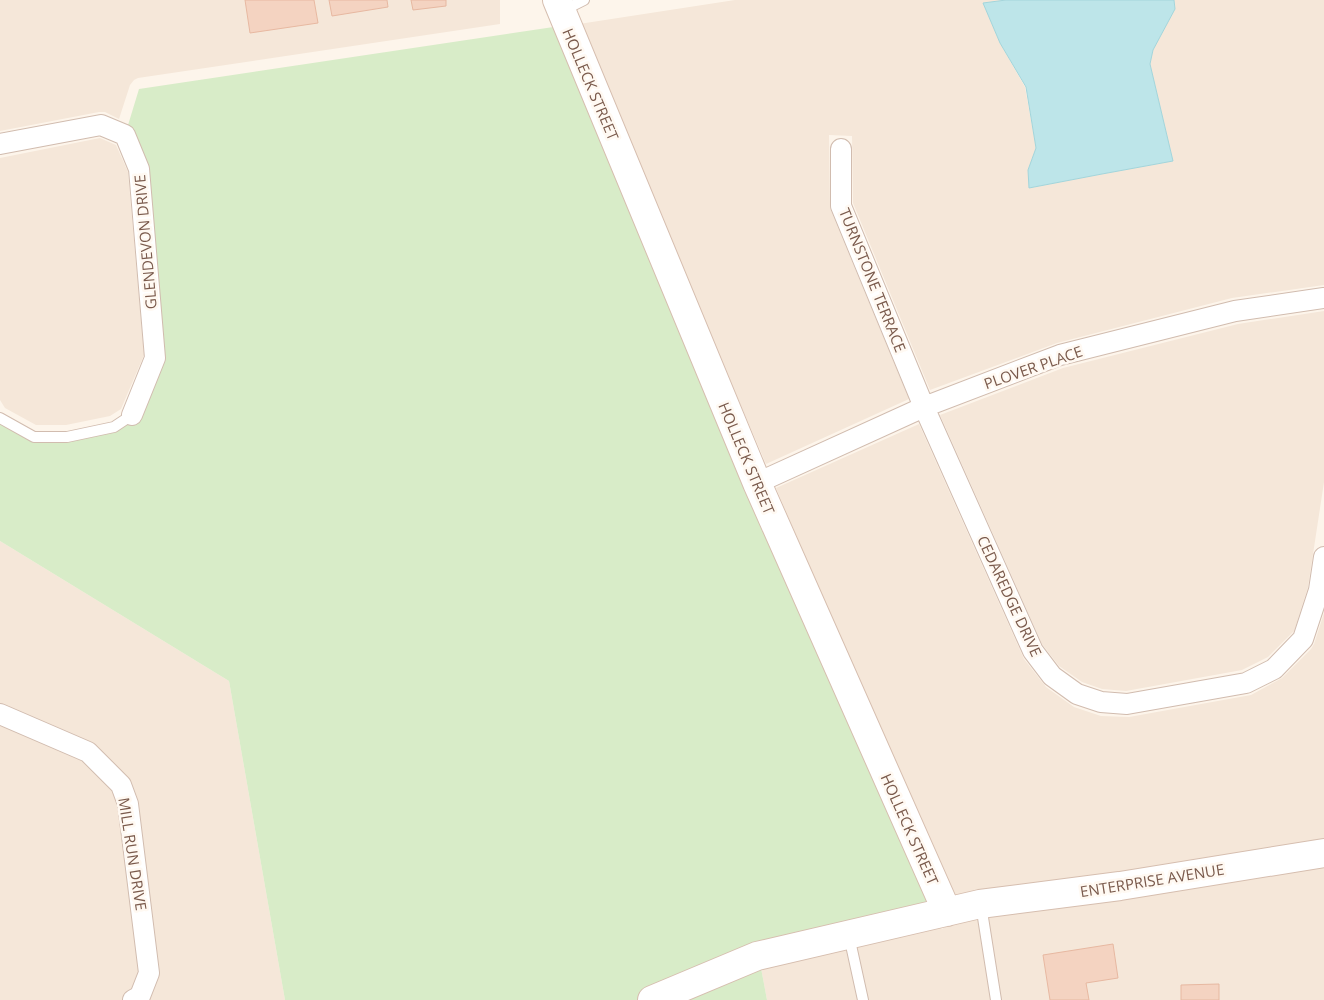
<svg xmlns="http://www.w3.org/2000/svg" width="1324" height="1000" font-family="'Open Sans',sans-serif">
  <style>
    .residential { fill: #f5e7d9 }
    .green { fill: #d8ecc8 }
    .water { fill: #bde5e9; stroke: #a3d5db }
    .building { fill: #f4d3c1; stroke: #e7b8a1 }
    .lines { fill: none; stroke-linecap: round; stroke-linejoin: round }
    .lane-casing { stroke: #d1bcaf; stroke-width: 12 }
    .street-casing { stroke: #d1bcaf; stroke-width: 22 }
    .secondary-casing { stroke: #d6beaf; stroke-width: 30 }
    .lane { stroke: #fff; stroke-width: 10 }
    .street { stroke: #fff; stroke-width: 20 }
    .secondary { stroke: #fff; stroke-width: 28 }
    .labels { text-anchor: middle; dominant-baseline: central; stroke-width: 5; stroke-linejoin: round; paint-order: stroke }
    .street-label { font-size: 15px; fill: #7a5a4c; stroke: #fff9f2 }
  </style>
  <rect width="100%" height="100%" fill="#fdf5eb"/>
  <path class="residential" d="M0,0H500V24L138,78L134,80L130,85L119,119L105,112H99L0,131Z
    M735,0H1006L983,3L1000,43L1025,87L1036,148L1028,170L1030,188L1102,174L1173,161L1150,64L1153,50L1175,9L1174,0H1324V285L1232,298L1057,343L930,390L853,203L852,136L829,135L830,205L831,211L909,399L766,464L633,155L579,24Z
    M100,138L116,145L128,172L144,355L121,409L110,416L66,425H36L5,408L0,400V158Z
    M1324,311V482L1308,587L1294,631L1268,657L1242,670L1126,691L1102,689L1082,682L1059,666L1042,644L940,415L1063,368L1238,324Z
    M919,424L1024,659L1046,687L1074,707L1101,716L1129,717L1251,695L1282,678L1311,649L1314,644L1324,613V840L1118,873L952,896L901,780L776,488Z
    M0,541L229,681L285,1000H0Z
    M1324,866V1000H767L761,968L940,927L942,929L950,924L983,917Z"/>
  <path class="green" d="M567,25L947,912L659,1000H285L229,681L0,541V418L34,437L114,427L132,414L155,358L125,135L139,89Z
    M761,968L767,1000H685Z"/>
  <path class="water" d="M1006,0H1174L1175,9L1153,50L1150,64L1173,161L1102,174L1029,188L1028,170L1036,148L1026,87L1000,43L983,3Z"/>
  <path class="building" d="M245,0H314L318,23L250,33Z
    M329,0H387L388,7L332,16Z
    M411,0H446V6L413,10Z
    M1113,944L1118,978L1086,983L1089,1000H1050L1043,955Z
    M1219,984V1000H1181V985Z"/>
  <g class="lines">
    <defs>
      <path id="lane" d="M562,11L584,0
        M0,418L34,437H67L114,427L132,415
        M981,905L996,1000
        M849,936L863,1000"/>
      <path id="street" d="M0,144L101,125L125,135L139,169L155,358L132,415
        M841,149V206L924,407L1033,651L1052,676L1077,694L1101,702L1127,704L1246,683L1274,669L1303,639L1319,590L1324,557
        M757,483L924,407L1060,355L1235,311L1324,298
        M0,714L88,752L121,785L128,804L149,973L140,996L133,1000"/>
      <path id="secondary" d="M557,0L757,483L947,912
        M652,1000L757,956L980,904L1120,886L1324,853"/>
    </defs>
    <use href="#lane" class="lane-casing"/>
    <use href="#street" class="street-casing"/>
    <use href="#secondary" class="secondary-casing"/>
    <use href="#lane" class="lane"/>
    <use href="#street" class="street"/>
    <use href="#secondary" class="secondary"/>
  </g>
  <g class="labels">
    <g class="street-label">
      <text transform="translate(591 84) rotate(67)">HOLLECK STREET</text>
      <text transform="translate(145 242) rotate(-95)">GLENDEVON DRIVE</text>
      <text transform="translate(873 280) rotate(68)">TURNSTONE TERRACE</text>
      <text transform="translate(1033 367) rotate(-19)">PLOVER PLACE</text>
      <text transform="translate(747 458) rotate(67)">HOLLECK STREET</text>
      <text transform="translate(1010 596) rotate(65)">CEDAREDGE DRIVE</text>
      <text transform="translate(910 829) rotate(66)">HOLLECK STREET</text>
      <text transform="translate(133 854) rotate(81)">MILL RUN DRIVE</text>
      <text transform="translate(1152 880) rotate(-9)">ENTERPRISE AVENUE</text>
    </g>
  </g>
</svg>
